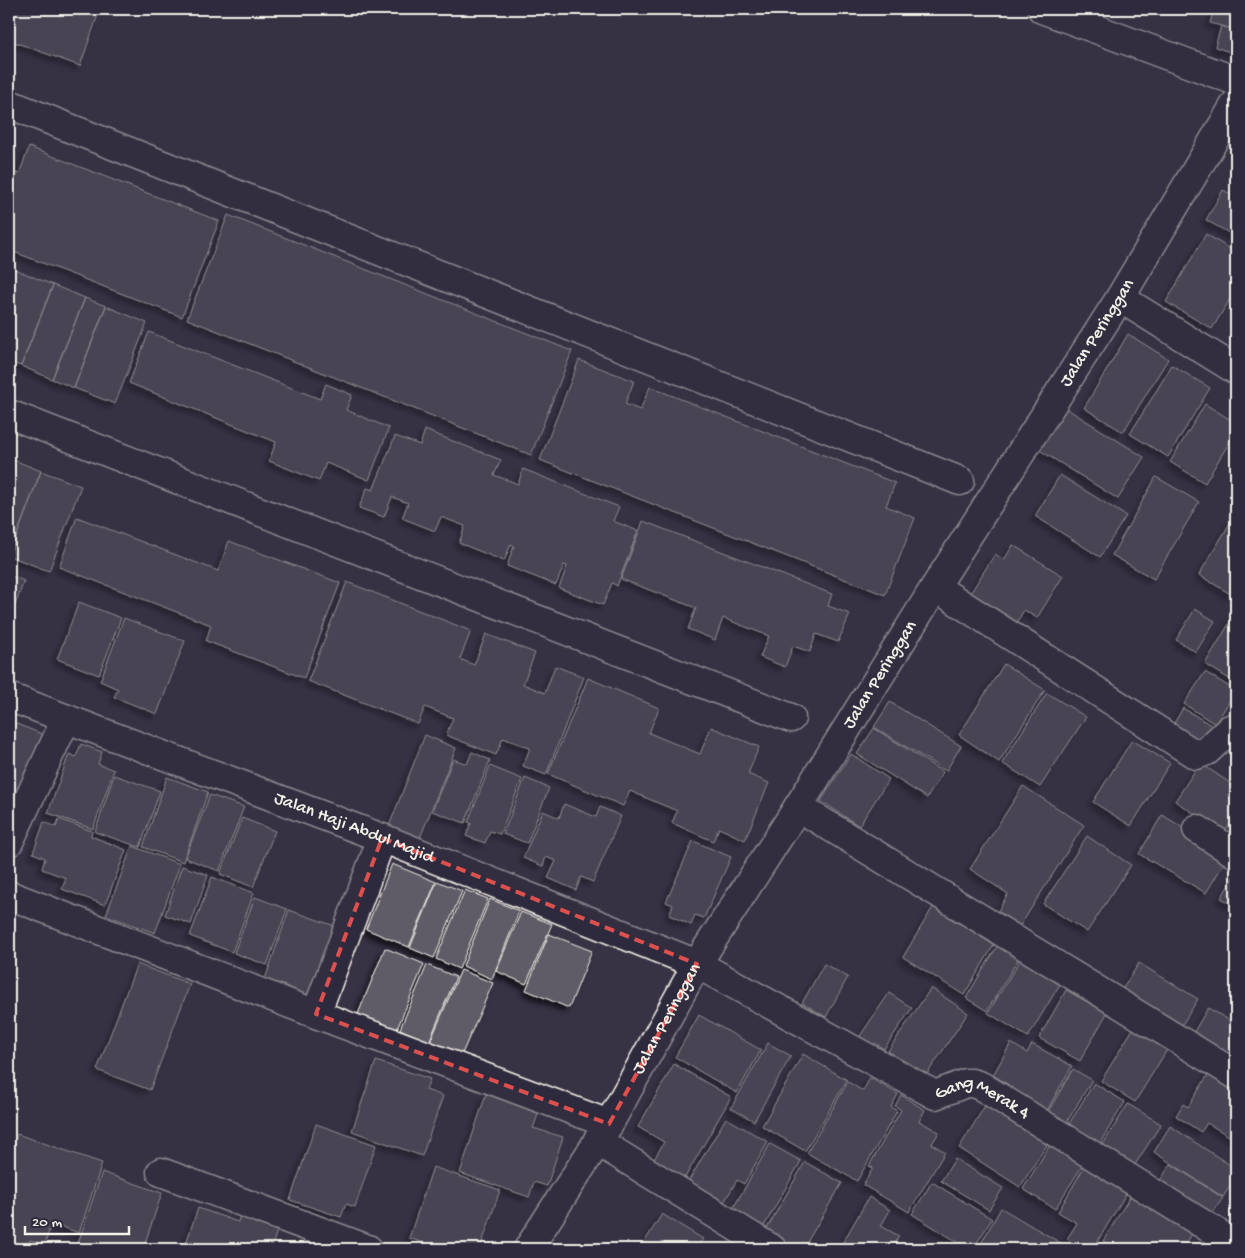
<svg xmlns="http://www.w3.org/2000/svg" width="1245" height="1258" font-family="'Gochi Hand',sans-serif">
  <style>
    .building { fill: #5f5c67; stroke: #f4f1e8; filter: url(#shadow) }
    .lines { fill: none; stroke-linecap: round; stroke-linejoin: round }
    .minor-casing { stroke: #f4f1e8; stroke-width: 31 }
    .minor { stroke: #2f2a3d; stroke-width: 28 }
    .marked { fill: none; stroke: #dc504e; stroke-width: 4; stroke-dasharray: 10 6; stroke-linejoin: round }
    .labels { text-anchor: middle; dominant-baseline: central; stroke-width: 4; stroke-linejoin: round; paint-order: stroke }
    .street-label { font-size: 18px; fill: #f4f1e8; stroke: #2f2a3d }
  </style>
  <defs>
    <filter id="shadow"><feDropShadow dx="-4.5" dy="4.5" stdDeviation="2.5" flood-color="#0009"/></filter>
  </defs>
  <rect width="100%" height="100%" fill="#373244"/>
  <filter id="ink" filterUnits="userSpaceOnUse"><feTurbulence type="fractalNoise" baseFrequency=".02" numOctaves="2"/><feDisplacementMap in="SourceGraphic" scale="10" xChannelSelector="R" yChannelSelector="G"/><feConvolveMatrix kernelMatrix="1 2 1 2 8 2 1 2 1" color-interpolation-filters="sRGB"/></filter>
  <g filter="url(#ink)">
    <path class="building" d="M9,9H100L80,66L9,40Z
      M1214,9H1236V30L1210,23Z
      M1221,26L1236,30V54L1215,47Z
      M29,147L219,221L182,317L9,250V170L19,174Z
      M1223,190L1236,197V237L1206,220Z
      M228,215L572,351L531,455L187,319Z
      M1206,234L1236,253V289L1212,329L1166,302Z
      M14,269L53,285L21,366L9,362V282Z
      M53,285L85,298L52,379L21,366Z
      M85,298L106,306L74,388L52,379Z
      M106,306L147,323L115,404L74,388Z
      M149,332L320,399L326,384L352,395L346,410L389,428L369,480L326,463L319,481L269,461L276,442L129,383Z
      M1128,334L1168,359L1123,432L1084,408Z
      M579,360L634,381L625,404L640,410L650,387L895,483L886,506L915,518L885,595L540,460Z
      M1172,365L1210,388L1168,457L1130,434Z
      M1059,404L1144,457L1118,499L1033,446Z
      M1205,404L1236,423V431L1205,483L1170,462Z
      M425,430L501,460L494,475L518,484L523,469L619,507L613,521L638,531L617,586L612,583L603,605L559,588L567,566L564,565L556,585L507,566L514,546L511,544L504,561L459,543L465,526L441,517L435,531L402,518L408,503L392,497L384,517L359,508L367,488L373,490L395,436L420,445Z
      M9,458L41,471L9,556Z
      M41,471L81,486L49,571L9,556Z
      M1060,475L1126,516L1100,557L1035,516Z
      M1156,477L1199,502L1154,579L1112,555Z
      M77,517L218,571L229,541L340,583L304,678L206,641L211,625L59,567Z
      M1233,518L1236,520V588L1232,595L1199,575Z
      M643,521L832,594L828,606L850,614L838,642L816,634L810,652L793,646L785,667L760,657L769,636L723,618L715,640L688,629L696,608L621,579Z
      M1013,545L1063,576L1037,618L1024,610L1015,626L968,597L995,554L1004,560Z
      M9,575L24,581L9,622Z
      M347,582L471,631L460,659L474,665L486,634L535,653L523,684L545,693L555,666L584,677L546,775L523,766L530,748L503,738L496,755L446,735L453,718L425,707L418,724L308,681Z
      M79,602L121,618L99,675L57,659Z
      M1195,609L1215,621L1196,652L1176,640Z
      M1236,612V683L1205,664Z
      M124,618L185,641L157,714L114,697L118,689L100,681Z
      M1004,664L1045,690L999,762L959,735Z
      M1205,672L1236,691L1215,724L1184,704Z
      M588,678L659,708L649,733L700,754L711,727L759,747L748,774L769,783L745,840L719,828L713,841L672,823L677,811L630,791L623,806L548,774Z
      M1047,693L1086,717L1040,787L1002,763Z
      M890,702L961,746L946,771L874,727Z
      M1183,708L1214,727L1200,751L1169,732Z
      M9,721L47,736L22,801L9,795Z
      M874,728L943,772L927,798L857,754Z
      M425,735L456,748L420,838L389,826Z
      M1132,740L1170,763L1131,826L1093,802Z
      M81,744L102,752L98,764L114,770L93,829L48,813L69,754L76,757Z
      M472,752L490,760L465,823L432,811L453,759L467,764Z
      M851,754L889,779L859,826L821,801Z
      M1200,763L1236,787V815L1224,833L1175,801Z
      M490,766L522,779L500,834L490,831L485,843L466,836L471,823L468,822Z
      M114,775L160,791L140,847L95,832Z
      M167,777L208,792L183,862L143,847Z
      M525,778L549,788L527,843L503,834Z
      M1023,786L1084,825L1020,926L998,911L1008,894L970,869Z
      M210,795L244,807L219,871L185,858Z
      M564,804L596,817L600,807L621,816L593,882L581,877L576,890L548,878L556,861L546,857L543,866L523,858L543,811L559,818Z
      M1162,815L1229,855L1206,893L1139,854Z
      M242,818L275,831L253,887L220,874Z
      M59,819L92,831L91,836L126,850L105,905L62,889L66,878L42,869L45,858L33,853L44,822L56,827Z
      M1087,836L1131,865L1087,932L1043,904Z
      M693,841L731,857L704,918L695,915L691,925L669,915L673,905L666,902Z
      M132,846L180,864L155,933L106,915Z
      M392,864L436,882L409,947L366,929Z
      M182,866L208,875L191,924L165,915Z
      M1236,873V907L1221,898Z
      M212,877L254,893L232,952L190,936Z
      M437,881L462,891L434,958L410,948Z
      M465,890L488,899L459,969L436,959Z
      M255,897L287,909L267,965L234,953Z
      M490,899L519,911L492,979L463,966Z
      M941,900L955,909L950,918L960,924L966,914L987,927L981,937L994,945L964,995L903,957L933,907L936,909Z
      M289,910L338,927L312,999L264,982Z
      M521,912L552,924L526,984L496,971Z
      M549,934L592,951L569,1008L526,990Z
      M1002,938L1023,951L987,1011L966,998Z
      M385,948L424,964L397,1029L358,1014Z
      M1023,955L1063,979L1028,1037L988,1013Z
      M1139,963L1198,999L1177,1033L1118,996Z
      M137,964L190,984L150,1090L97,1070Z
      M824,964L848,977L826,1017L802,1003Z
      M427,965L456,977L429,1042L400,1029Z
      M461,970L493,983L461,1056L430,1042Z
      M931,988L968,1013L925,1077L888,1051Z
      M1066,990L1107,1013L1080,1061L1039,1038Z
      M889,993L912,1008L884,1049L875,1043L869,1052L856,1042Z
      M1208,1008L1236,1024V1068L1189,1040Z
      M699,1015L761,1050L737,1093L675,1057Z
      M1136,1024L1170,1045L1135,1102L1101,1081Z
      M768,1043L791,1056L754,1121L731,1108Z
      M1011,1043L1027,1053L1032,1044L1072,1066L1045,1114L1005,1091L1009,1085L993,1075Z
      M803,1054L847,1080L805,1151L762,1126Z
      M376,1061L430,1079L426,1090L443,1096L422,1156L352,1131Z
      M674,1064L731,1097L683,1181L652,1163L664,1142L638,1127Z
      M1073,1069L1092,1080L1065,1125L1046,1115Z
      M1211,1070L1236,1085V1140L1207,1123L1201,1132L1176,1116L1183,1104L1188,1107Z
      M870,1078L898,1094L891,1107L897,1111L857,1181L807,1153L848,1082L863,1091Z
      M1094,1083L1125,1102L1098,1146L1067,1127Z
      M486,1094L539,1112L533,1128L563,1137L547,1186L534,1182L529,1197L460,1173Z
      M901,1095L925,1110L919,1121L939,1132L932,1144L945,1152L909,1212L863,1185L873,1168L869,1166L901,1110L895,1106Z
      M988,1101L1050,1140L1020,1187L959,1148Z
      M1128,1104L1161,1124L1133,1168L1100,1149Z
      M726,1118L768,1142L744,1184L737,1180L720,1209L685,1187Z
      M316,1124L376,1145L355,1207L346,1204L341,1217L290,1200Z
      M1170,1126L1236,1169V1177L1223,1197L1154,1152Z
      M17,1134L102,1163L79,1233L51,1223L45,1245L30,1240L28,1247L9,1240V1157Z
      M770,1144L801,1161L762,1230L731,1212Z
      M1050,1145L1082,1166L1055,1209L1023,1189Z
      M955,1159L1003,1188L989,1210L941,1181Z
      M805,1162L842,1183L803,1249H789L763,1235Z
      M1171,1164L1223,1198L1210,1216L1159,1182Z
      M433,1167L500,1190L480,1249H470L460,1246L459,1249H442L409,1238Z
      M1084,1167L1127,1192L1093,1249H1084L1067,1239L1077,1223L1058,1212Z
      M102,1172L162,1193L143,1249H76Z
      M932,1182L992,1219L973,1249H969L912,1214Z
      M1136,1187L1198,1224L1186,1244L1195,1249H1117L1103,1241Z
      M869,1197L890,1210L881,1226L899,1236L892,1249H839Z
      M198,1208L238,1222L240,1215L278,1228L271,1249H184Z
      M1001,1208L1071,1249H987L980,1245Z
      M662,1214L703,1239L696,1249H640Z"/>
    <g class="lines">
      <defs>
        <g id="minor">
          <path d="M1042,9L1236,81"/>
          <path d="M9,104L960,481"/>
          <path d="M1120,298L1236,370"/>
          <path d="M9,414L791,718"/>
          <path d="M935,587L1196,755L1207,751L1230,729L1236,727"/>
          <path id="s1" d="M9,697L382,838L697,964L935,1095L966,1083H972L981,1086L1235,1244"/>
          <path d="M798,807L1236,1075"/>
          <path d="M1197,829L1236,854"/>
          <path d="M9,842L66,719"/>
          <path d="M9,895L316,1014L609,1124"/>
          <path d="M316,1014L382,838"/>
          <path d="M597,1141L772,1249"/>
          <path d="M161,1172L368,1249"/>
          <path id="s2" d="M528,1249L609,1124L697,964L798,807L935,587L1120,298L1236,103"/>
        </g>
      </defs>
      <use href="#minor" class="minor-casing"/>
      <use href="#minor" class="minor"/>
    </g>
  </g>
  <path d="M0 0H1245V1258H0ZM382,838L697,964L609,1124L316,1014Z" fill="#373244" fill-opacity=".55" fill-rule="evenodd"/>
  <path class="marked" d="M382,838L697,964L609,1124L316,1014Z"/>
  <g class="labels">
    <g class="street-label">
      <text stroke="none"><textPath href="#s2" startOffset="1079">Jalan Peringgan</textPath></text>
      <text stroke="none"><textPath href="#s2" startOffset="674">Jalan Peringgan</textPath></text>
      <text stroke="none"><textPath href="#s1" startOffset="369">Jalan Haji Abdul Majid</textPath></text>
      <text stroke="none"><textPath href="#s2" startOffset="269">Jalan Peringgan</textPath></text>
      <text stroke="none"><textPath href="#s1" startOffset="1062">Gang Merak 4</textPath></text>
    </g>
  </g>
  <rect width="1245" height="1258" fill="none" stroke="#2f2a3d" stroke-width="30"/>
  <rect x="15" y="15" width="1215" height="1228" fill="none" stroke="#f4f1e8" stroke-width="2" filter="url(#ink)"/>
  <path d="M25 1226v8h104v-8" fill="none" stroke="#f4f1e8" stroke-width="2.5"/>
  <text x="32" y="1226" font-size="15" fill="#f4f1e8" stroke="#2f2a3d" stroke-width="4" paint-order="stroke">20 m</text>
</svg>
